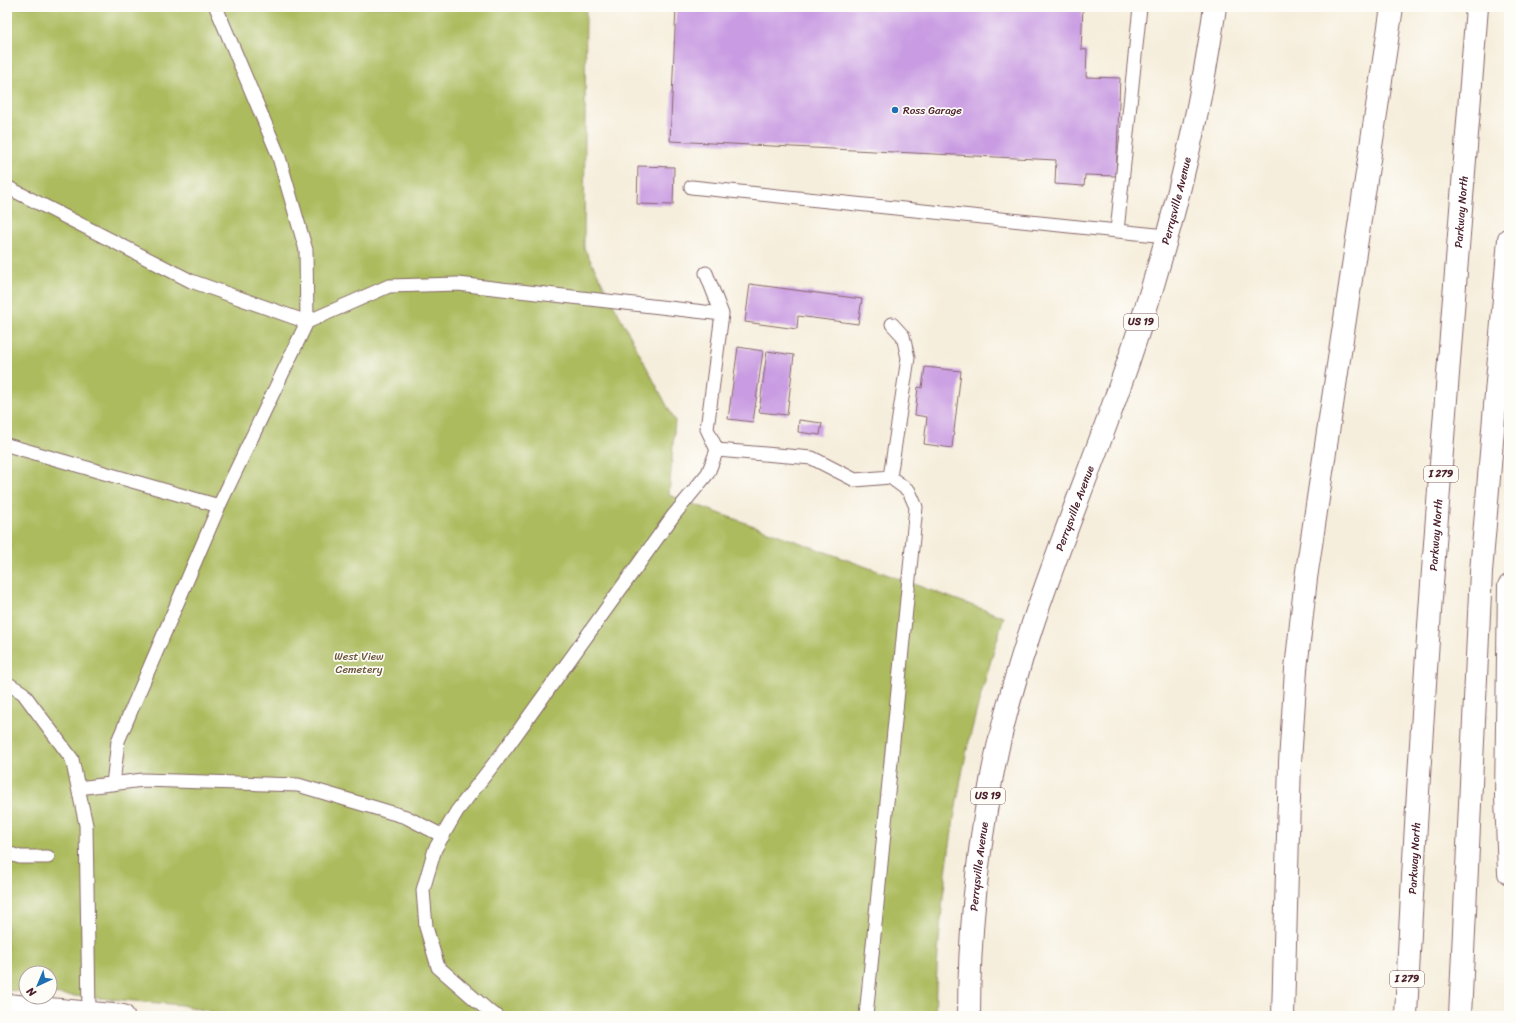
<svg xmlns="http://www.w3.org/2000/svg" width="1516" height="1023" font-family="Sriracha,sans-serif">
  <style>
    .green { fill: #acbb5d; stroke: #7b6d44 }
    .building { fill: #c99be2 }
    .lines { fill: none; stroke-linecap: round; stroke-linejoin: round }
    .service-casing { stroke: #866769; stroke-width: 15 }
    .tertiary-casing { stroke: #866769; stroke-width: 24 }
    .primary-casing { stroke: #866769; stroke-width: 24 }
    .motorway-casing { stroke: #866769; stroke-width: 24 }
    .service { stroke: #fff; stroke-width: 13 }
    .tertiary { stroke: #fff; stroke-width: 22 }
    .primary { stroke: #fff; stroke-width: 22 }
    .motorway { stroke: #fff; stroke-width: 22 }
    .poi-dot { fill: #1f6fb2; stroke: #fdfcf7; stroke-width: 1.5 }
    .labels { text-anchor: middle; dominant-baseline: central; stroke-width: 3.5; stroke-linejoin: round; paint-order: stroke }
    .shield { fill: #fdfcf7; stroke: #806168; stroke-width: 1 }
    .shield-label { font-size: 10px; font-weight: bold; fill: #4a1f2b }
    .poi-label { font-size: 11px; fill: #4a1f2b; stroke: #fdfcf7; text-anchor: start }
    .street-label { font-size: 11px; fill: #4a1f2b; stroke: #fdfcf7 }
    .park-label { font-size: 11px; fill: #6c563c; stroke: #fdfcf7 }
  </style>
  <rect width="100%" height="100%" fill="#fdfcf7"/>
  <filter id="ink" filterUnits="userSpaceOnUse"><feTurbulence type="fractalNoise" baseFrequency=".025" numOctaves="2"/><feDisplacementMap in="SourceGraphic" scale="8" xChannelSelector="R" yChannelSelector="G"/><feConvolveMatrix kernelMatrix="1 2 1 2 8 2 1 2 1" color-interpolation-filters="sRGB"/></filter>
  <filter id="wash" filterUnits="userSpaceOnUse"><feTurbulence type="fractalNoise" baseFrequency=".012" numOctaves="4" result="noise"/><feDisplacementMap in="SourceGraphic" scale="16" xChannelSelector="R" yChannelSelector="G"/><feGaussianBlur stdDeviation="0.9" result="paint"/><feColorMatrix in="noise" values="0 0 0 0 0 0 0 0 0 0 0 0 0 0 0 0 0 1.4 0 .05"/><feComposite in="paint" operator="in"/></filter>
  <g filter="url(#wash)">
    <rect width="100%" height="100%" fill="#f6eedc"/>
    <path class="green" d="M7,7H586L584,248L675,421L669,495L1004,617C989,667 973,718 963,769C947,850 937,933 935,1016H230L181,1005L50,994V973H26V992L7,990Z"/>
    <g id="blocks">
      <path class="building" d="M676,7H1083L1081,49L1087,50L1086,77L1120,78L1116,176L1085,175L1084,186L1055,184L1056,160L670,141Z
        M638,166L674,167L673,205L637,204Z
        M750,284L862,299L858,324L798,316L797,329L745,322Z
        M738,347L763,351L753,422L728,419Z
        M767,351L794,355L787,415L759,412Z
        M925,367L961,371L952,448L924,444L927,417L915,415L918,387L922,388Z
        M799,420L822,423L820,435L798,432Z"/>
    </g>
  </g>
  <g filter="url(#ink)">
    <use href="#blocks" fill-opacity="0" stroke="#866769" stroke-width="1"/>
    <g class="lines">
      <defs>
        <path id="service" d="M7,187L191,281L307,322L389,286L458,284L722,314
          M691,187L1166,236
          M1117,231L1140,7
          M706,273L722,314L707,429L717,450L812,458L855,480L890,477L909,491L916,507L866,1016
          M7,445L219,506
          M890,477L908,358L903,336L892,324
          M7,683L23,693L72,759L86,825L89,1011
          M113,784L118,741L219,506L307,322L306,250L278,154L216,7
          M78,788L143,780L298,785L406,817L443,836
          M7,853L20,857H48
          M497,1016L491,1013L438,967L426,927L423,890L435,849L457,811L507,747L673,516L708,473L717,450"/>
        <path id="tertiary" d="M7,1005L123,1016"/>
        <g id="primary">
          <path id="s1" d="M969,1016C969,936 977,855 992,776C1016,649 1068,529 1112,408C1159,279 1196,143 1215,7"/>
        </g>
        <g id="motorway">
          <path d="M1509,586L1506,797L1509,873"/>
          <path d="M1283,1016L1290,762L1296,669L1306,578L1392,7"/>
          <path id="s2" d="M1406,1016C1421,679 1451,343 1477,7"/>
          <path d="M1460,1016L1481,572L1509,239"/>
        </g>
      </defs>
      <use href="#service" class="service-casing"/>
      <use href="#tertiary" class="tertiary-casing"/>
      <use href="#primary" class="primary-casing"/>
      <use href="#motorway" class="motorway-casing"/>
      <use href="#service" class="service"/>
      <use href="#tertiary" class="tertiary"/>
      <use href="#primary" class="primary"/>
      <use href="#motorway" class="motorway"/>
    </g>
  </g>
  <circle class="poi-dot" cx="895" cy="110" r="4"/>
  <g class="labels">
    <g class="shield">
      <rect x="1124" y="314" width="34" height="16" rx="3"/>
      <rect x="1424" y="466" width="34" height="16" rx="3"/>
      <rect x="971" y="788" width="34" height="16" rx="3"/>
      <rect x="1390" y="971" width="34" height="16" rx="3"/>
    </g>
    <g class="shield-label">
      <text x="1141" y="322">US 19</text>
      <text x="1441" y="474">I 279</text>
      <text x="988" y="796">US 19</text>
      <text x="1407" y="979">I 279</text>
    </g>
    <g class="poi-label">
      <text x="903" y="110">Ross Garage</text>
    </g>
    <g class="street-label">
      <text stroke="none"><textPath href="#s1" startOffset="846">Perrysville Avenue</textPath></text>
      <text stroke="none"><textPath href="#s2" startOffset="806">Parkway North</textPath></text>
      <text stroke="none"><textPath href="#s1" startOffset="522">Perrysville Avenue</textPath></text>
      <text stroke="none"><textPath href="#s2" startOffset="482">Parkway North</textPath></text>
      <text stroke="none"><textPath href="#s2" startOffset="158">Parkway North</textPath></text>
      <text stroke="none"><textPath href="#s1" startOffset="150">Perrysville Avenue</textPath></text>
    </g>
    <g class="park-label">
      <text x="359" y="656">West View<tspan x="359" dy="13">Cemetery</tspan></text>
    </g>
  </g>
  <rect width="1516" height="1023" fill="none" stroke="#fdfcf7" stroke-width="24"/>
  <g transform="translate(38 985) rotate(224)"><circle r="19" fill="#fdfcf7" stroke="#b5a4a5"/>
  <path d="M0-3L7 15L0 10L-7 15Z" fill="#1f6fb2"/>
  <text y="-6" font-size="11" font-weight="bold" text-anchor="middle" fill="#4a1f2b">N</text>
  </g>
</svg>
